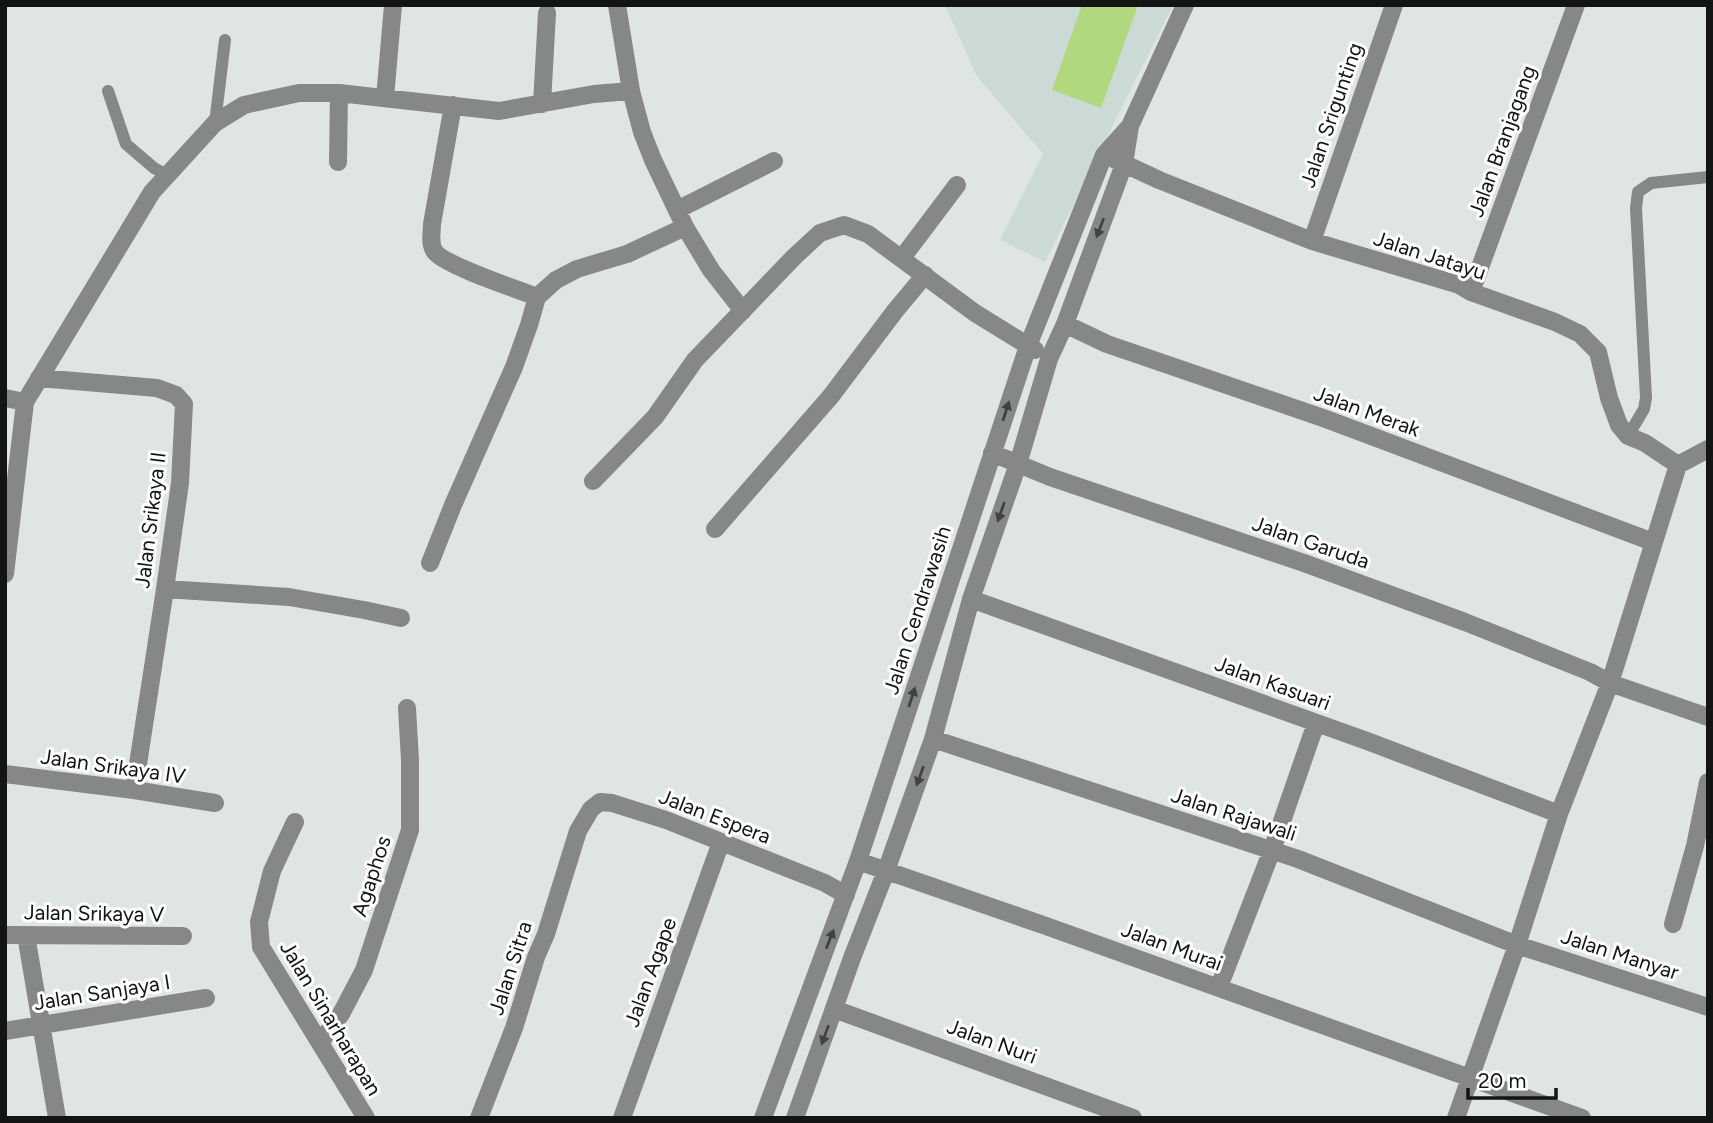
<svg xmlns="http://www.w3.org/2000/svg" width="1713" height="1123" font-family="Figtree,sans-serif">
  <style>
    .built { fill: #ccdad5 }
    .green { fill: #b1d77f }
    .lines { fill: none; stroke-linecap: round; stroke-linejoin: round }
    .service { stroke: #868887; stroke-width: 12 }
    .minor { stroke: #868887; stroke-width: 18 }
    .oneway { fill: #414342 }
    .labels { text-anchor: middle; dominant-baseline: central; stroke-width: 6; stroke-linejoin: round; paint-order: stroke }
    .street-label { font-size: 21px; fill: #131514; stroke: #fff }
  </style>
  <rect width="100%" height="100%" fill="#dfe5e3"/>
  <path class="built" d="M945,5H1173L1045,262L1000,240L1043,154L976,75Z"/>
  <path class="green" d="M1082,5H1138L1101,108L1052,90Z"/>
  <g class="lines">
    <path class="service" d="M108,91L126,144L154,168L167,175
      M215,123L225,40
      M1628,436L1644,409L1646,398L1636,208L1638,192L1651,183L1708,177"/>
    <path class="minor" d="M617,5L631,91L642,132L653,160L685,227L711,270L743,311
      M385,98L393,5
      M542,104L547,13
      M453,105L432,224C432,233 429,244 435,252C446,266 517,289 537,297
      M1114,159L1159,180L1312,241L1459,285L1471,292L1555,322L1580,334L1598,352L1609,398L1619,425L1628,436L1645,443L1678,465
      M338,162L339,93
      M677,210L774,161
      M1312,241L1394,5
      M902,258L957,185
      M1471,292L1576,5
      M1065,324L1107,344L1326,419L1653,542
      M39,378L157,388L176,395L184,404L180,483L165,589L134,790
      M5,398L25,402
      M992,453L1050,477L1304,563L1465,622L1590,672L1610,683L1708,717
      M1678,465L1708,449
      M593,481L655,417L695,360L795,256L820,233L844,225L868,234L975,313L1035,350
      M715,529L831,396L895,311L925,275
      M430,563L453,505L514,367L529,325L537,297L556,280L577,269L627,254L685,227
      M5,574L25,402L152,192L215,123L244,105L299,93H339L499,111L594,94L631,91
      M165,589L289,597L364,610L401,618
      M971,599L1367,741L1559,814
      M933,739L1298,859L1517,945L1708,1007
      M5,774L134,790L215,803
      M295,822L272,871L259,922L261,947L366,1118
      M858,861L1046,926L1582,1118
      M1673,924L1695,846L1708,782
      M5,935L183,936
      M26,935L57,1118
      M1219,987L1272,850L1316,723
      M834,1009L1133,1118
      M5,1031L206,998
      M320,1043L341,1014L364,970L410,830V760L407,708
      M479,1118L514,1028L536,957L546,934L578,831L591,809L600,802L612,803L666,820L825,883L846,895
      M622,1118L721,842
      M763,1118L858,861L1028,346L1104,155L1130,126
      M795,1118L852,958L886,871L933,739L971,599L1018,464L1049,359L1065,324L1124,164L1130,126L1185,5
      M1456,1118L1517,945L1559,814L1610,683L1678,465"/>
  </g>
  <defs><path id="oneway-solid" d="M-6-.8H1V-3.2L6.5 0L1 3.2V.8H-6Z" transform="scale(1.75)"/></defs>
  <g class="oneway">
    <use href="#oneway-solid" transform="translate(1100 228) rotate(111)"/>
    <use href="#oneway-solid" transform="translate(1006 411) rotate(-72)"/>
    <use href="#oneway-solid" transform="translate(1001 512) rotate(109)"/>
    <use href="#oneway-solid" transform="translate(912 697) rotate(-72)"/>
    <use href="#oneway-solid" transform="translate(920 776) rotate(110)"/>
    <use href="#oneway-solid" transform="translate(830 939) rotate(-69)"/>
    <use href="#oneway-solid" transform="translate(825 1035) rotate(110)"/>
  </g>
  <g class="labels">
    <g class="street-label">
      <text transform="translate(1331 115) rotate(-71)">Jalan Srigunting</text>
      <text transform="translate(1502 141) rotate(-70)">Jalan Branjagang</text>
      <text transform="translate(1430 255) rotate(18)">Jalan Jatayu</text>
      <text transform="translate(1367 411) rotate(20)">Jalan Merak</text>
      <text transform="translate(150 520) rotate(-83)">Jalan Srikaya II</text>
      <text transform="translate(1311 542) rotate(19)">Jalan Garuda</text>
      <text transform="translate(917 610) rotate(-72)">Jalan Cendrawasih</text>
      <text transform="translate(1273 683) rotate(20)">Jalan Kasuari</text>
      <text transform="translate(113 766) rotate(8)">Jalan Srikaya IV</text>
      <text transform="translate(1234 814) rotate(18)">Jalan Rajawali</text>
      <text transform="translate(715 816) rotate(21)">Jalan Espera</text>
      <text transform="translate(371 876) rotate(-72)">Agaphos</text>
      <text transform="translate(94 913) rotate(1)">Jalan Srikaya V</text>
      <text transform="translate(1172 946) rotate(20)">Jalan Murai</text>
      <text transform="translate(1620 954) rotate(18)">Jalan Manyar</text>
      <text transform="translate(510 968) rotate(-72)">Jalan Sitra</text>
      <text transform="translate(650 972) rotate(-70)">Jalan Agape</text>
      <text transform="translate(102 992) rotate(-9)">Jalan Sanjaya I</text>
      <text transform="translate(331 1018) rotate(59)">Jalan Sinarharapan</text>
      <text transform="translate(992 1041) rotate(20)">Jalan Nuri</text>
    </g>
  </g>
  <rect width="1713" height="1123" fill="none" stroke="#131514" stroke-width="14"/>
  <path d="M1468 1088v10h88v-10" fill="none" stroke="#131514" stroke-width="3.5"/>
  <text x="1478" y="1088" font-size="21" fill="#131514" stroke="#ffffff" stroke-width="5" paint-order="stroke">20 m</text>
</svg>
